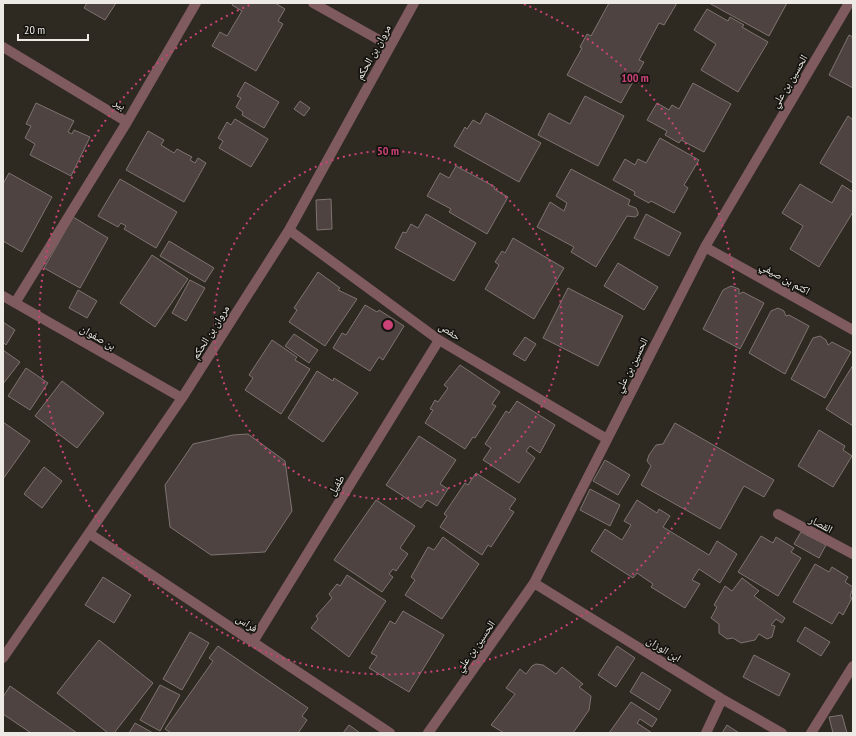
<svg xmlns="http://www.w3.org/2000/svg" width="856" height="736" font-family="'PT Sans Narrow','Noto Naskh Arabic',sans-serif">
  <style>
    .building { fill: #4e4341; stroke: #7e7370 }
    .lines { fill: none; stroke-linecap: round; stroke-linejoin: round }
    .street { stroke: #7f5a5e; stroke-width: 10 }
    .ring { fill: none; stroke: #cb4277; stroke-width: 2; stroke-dasharray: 2 4 }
    .labels { text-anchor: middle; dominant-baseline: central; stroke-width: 3.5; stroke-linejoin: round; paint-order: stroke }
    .street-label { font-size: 11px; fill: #edeae5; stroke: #15130f }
    .centre { fill: #cb4277; stroke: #15130f; stroke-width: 2 }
    .ring-label { font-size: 12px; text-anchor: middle; font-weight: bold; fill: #cb4277; stroke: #15130f; stroke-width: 3.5; stroke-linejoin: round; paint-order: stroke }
  </style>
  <rect width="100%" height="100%" fill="#2e2a22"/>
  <path class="building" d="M87,3H116L105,20L84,8Z
    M233,3H275L285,9L278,21L283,24L256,71L212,46L220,32L227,36L242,11L232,5Z
    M609,3H677L664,25L659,23L639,60L644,62L621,103L567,75L582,48L580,47L587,34L591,36Z
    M709,3H787L769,36Z
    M707,9L728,21L730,17L744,25L742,27L768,42L738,92L701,70L716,44L694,30Z
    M849,35L853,37V88L829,75Z
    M245,82L279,102L264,128L242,115L243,112L236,107L241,98L237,96Z
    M693,83L731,104L704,152L681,140L679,143L665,135L667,131L647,120L657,103L669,110L672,105L679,109Z
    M585,96L624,116L598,166L538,135L549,113L570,124Z
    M300,101L310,108L304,116L294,109Z
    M36,103L74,121L68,132L72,134L74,130L90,137L71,176L30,155L35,144L25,138L31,126L26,124Z
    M486,113L541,143L519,182L454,146L465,127L467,129L473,120L480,124Z
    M848,116L853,120V183L820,163Z
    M235,119L268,139L251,167L219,148L223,141L218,138L227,122L231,125Z
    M148,131L164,140L161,145L174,153L177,149L192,157L190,160L195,163L198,158L206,163L184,202L126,170Z
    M660,138L699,160L684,185L688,188L674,213L651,201L649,203L634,195L635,192L613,180L625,159L635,165L638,159L646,163Z
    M456,166L495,187L494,189L508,197L487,234L449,212L451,209L427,196L440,173L449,178Z
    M571,169L630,200L628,205L636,208L638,212V215L635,217L627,216L596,267L571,252L574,247L537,227L550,202L564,211L567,203L556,196Z
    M9,173L52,197L22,252L3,241V184Z
    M120,179L177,212L156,248L124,229L126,226L121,223L118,227L98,216Z
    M800,184L832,203L842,185L853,192V212L819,267L790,249L803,226L782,213Z
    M331,199L332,229L317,230L316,200Z
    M426,214L476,243L454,281L395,248L403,232L406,233L411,224L418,228Z
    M646,214L681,233L669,256L634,238Z
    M73,217L108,238L80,288L44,268Z
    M513,238L564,268L534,319L485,289L499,265L495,262L502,251L505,253Z
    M169,241L214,268L205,282L160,256Z
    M152,255L188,279L155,327L120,303Z
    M618,263L658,287L644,310L604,286Z
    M318,272L340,288L338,290L357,299L325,346L289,322L297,310L294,308Z
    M190,280L205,288L186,321L172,313Z
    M731,286L739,289V294L743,292L764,303L740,349L703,329L723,290Z
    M568,288L623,316L598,366L543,338Z
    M78,290L97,301L87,318L69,308Z
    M365,305L377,312L379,310L404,326L383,360L379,357L370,371L333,348L342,333L346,335Z
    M778,308L784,311L786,316L789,315L809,326L785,374L749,353L771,311Z
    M3,322L15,330L6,345L3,342Z
    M294,334L318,350L309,363L285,346Z
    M820,336L826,340L828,345L832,342L851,352L825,398L791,379L813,338Z
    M525,337L536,344L525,361L513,354Z
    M272,340L297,357L295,360L310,369L281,414L245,390L253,378L249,375Z
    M3,350L20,362L3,384Z
    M460,365L500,392L492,404L496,406L475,438L473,437L465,449L425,423L433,410L430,409L435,400L438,402L448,388L444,385Z
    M853,365V426L826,409Z
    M26,368L48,383L30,410L8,396Z
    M317,371L333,381L334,378L358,393L323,442L288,418Z
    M62,381L104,413L77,448L35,416Z
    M517,401L555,425L540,453L530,446L526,451L535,458L519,483L483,460L491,448L485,444L506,411L509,413Z
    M3,422L30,441L3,479Z
    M675,423L774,480L764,497L744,486L720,529L641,485L651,466L647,461L649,455L656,445L663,444Z
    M819,430L845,446L843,450L852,456L833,487L798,466Z
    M248,434L285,461L292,511L265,552L211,555L170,527L165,485L193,444L233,435Z
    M419,436L456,460L440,484L448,489L437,506L427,500L421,508L386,485Z
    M605,460L630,475L618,495L593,481Z
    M44,467L62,481L42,508L24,494Z
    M476,473L516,499L509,509L514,512L491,547L488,545L482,555L440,527L447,516L444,514L465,483L468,485Z
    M590,489L620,505L610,526L580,510Z
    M376,500L415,526L400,548L408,554L396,571L393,569L389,574L393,577L382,592L334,560Z
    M637,500L657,513L659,509L670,516L663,527L709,555L717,541L737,554L720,583L699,569L692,580L700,584L685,608L651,587L653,584L637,573L633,578L591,551L605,529L622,540L631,525L624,521Z
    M801,532L826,545L819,558L794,544Z
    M761,536L773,543L776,537L794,548L791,552L801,558L778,596L738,572Z
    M443,537L479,564L442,619L405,595L415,580L411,577L428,547L434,550Z
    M815,564L829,572L832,567L848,577L845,582L853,587L850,597L852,598L843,615L839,612L832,624L793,602Z
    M347,575L386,601L349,657L311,628L318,619L316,616L332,598L329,594L337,584L340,586Z
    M103,577L131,595L114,623L85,605Z
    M742,578L759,591L754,596L785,618L782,623L776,619L771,625L775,626L772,637L767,639L759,634L755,640L741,643L733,638L727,639L719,633V624L711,618L717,607L714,605L725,586L732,591Z
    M403,611L444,635L409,692L369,668L377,656L371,653L390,621L395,624Z
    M805,627L830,642L821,656L797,641Z
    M190,632L209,643L182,690L163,679Z
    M99,640L153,683L114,733H108L57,693Z
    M218,646L308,708L302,716L307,720L298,733H171L165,729L213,661L209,658Z
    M617,646L635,658L616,687L598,675Z
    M754,655L790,674L779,696L743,677Z
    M536,664L543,665L556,674L562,667L583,684L579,687L591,696L589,710L573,733H504L491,725L515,694L506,688L520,669L526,674L532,666Z
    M642,672L671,690L659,710L630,692Z
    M160,685L180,695L160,731L140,720Z
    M10,686L77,733H31L3,714V697Z
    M631,702L657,719L652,727L640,719L637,723L652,733H609Z
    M842,715L847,733H833L829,717Z
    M135,723L153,733H129Z
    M349,725L360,733H343Z
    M727,725L739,733H722Z"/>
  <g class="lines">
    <path class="street" d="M313,3L390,46
      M3,47L127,122L196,3
      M289,230L439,340L607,439
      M705,247L853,330
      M3,296L182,398
      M15,303L127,122
      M778,514L853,554
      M90,534L390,733
      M534,583L722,699L782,733
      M253,642L439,340
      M3,658L182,398L289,230L414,3
      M428,733L534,583L705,247L849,3
      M706,733L722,699
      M811,733L853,666"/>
  </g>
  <g class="ring">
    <circle cx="388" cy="325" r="174"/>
    <path d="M524 4A349 349 0 1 1 252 4"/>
  </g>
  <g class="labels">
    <g class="street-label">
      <text transform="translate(373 52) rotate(-61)">مروان بن الحكم</text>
      <text transform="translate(789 81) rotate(-59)">الحسين بن علي</text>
      <text transform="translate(120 104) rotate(32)">بير</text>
      <text transform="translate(785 278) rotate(29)">اكثم بن صيفي</text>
      <text transform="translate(450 331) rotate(33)">حفص</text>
      <text transform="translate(210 332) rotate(-58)">مروان بن الحكم</text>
      <text transform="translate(98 337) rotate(30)">بن صفوان</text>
      <text transform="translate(631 365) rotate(-63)">الحسين بن علي</text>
      <text transform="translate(336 485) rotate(-58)">طفيل</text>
      <text transform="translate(821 524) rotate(28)">القصار</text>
      <text transform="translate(247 623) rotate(34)">فراس</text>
      <text transform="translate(475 646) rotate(-55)">الحسين بن علي</text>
      <text transform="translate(664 649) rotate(32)">ابن الوزان</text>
    </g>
  </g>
  <circle cx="388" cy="325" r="6" class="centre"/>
  <g class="ring-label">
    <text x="635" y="82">100 m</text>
    <text x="388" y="155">50 m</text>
  </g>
  <rect width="856" height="736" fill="none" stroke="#edeae5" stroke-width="8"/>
  <path d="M18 34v6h70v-6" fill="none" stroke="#edeae5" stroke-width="2"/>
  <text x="24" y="34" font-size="12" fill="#edeae5" stroke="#15130f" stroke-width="3" paint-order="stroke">20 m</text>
</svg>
